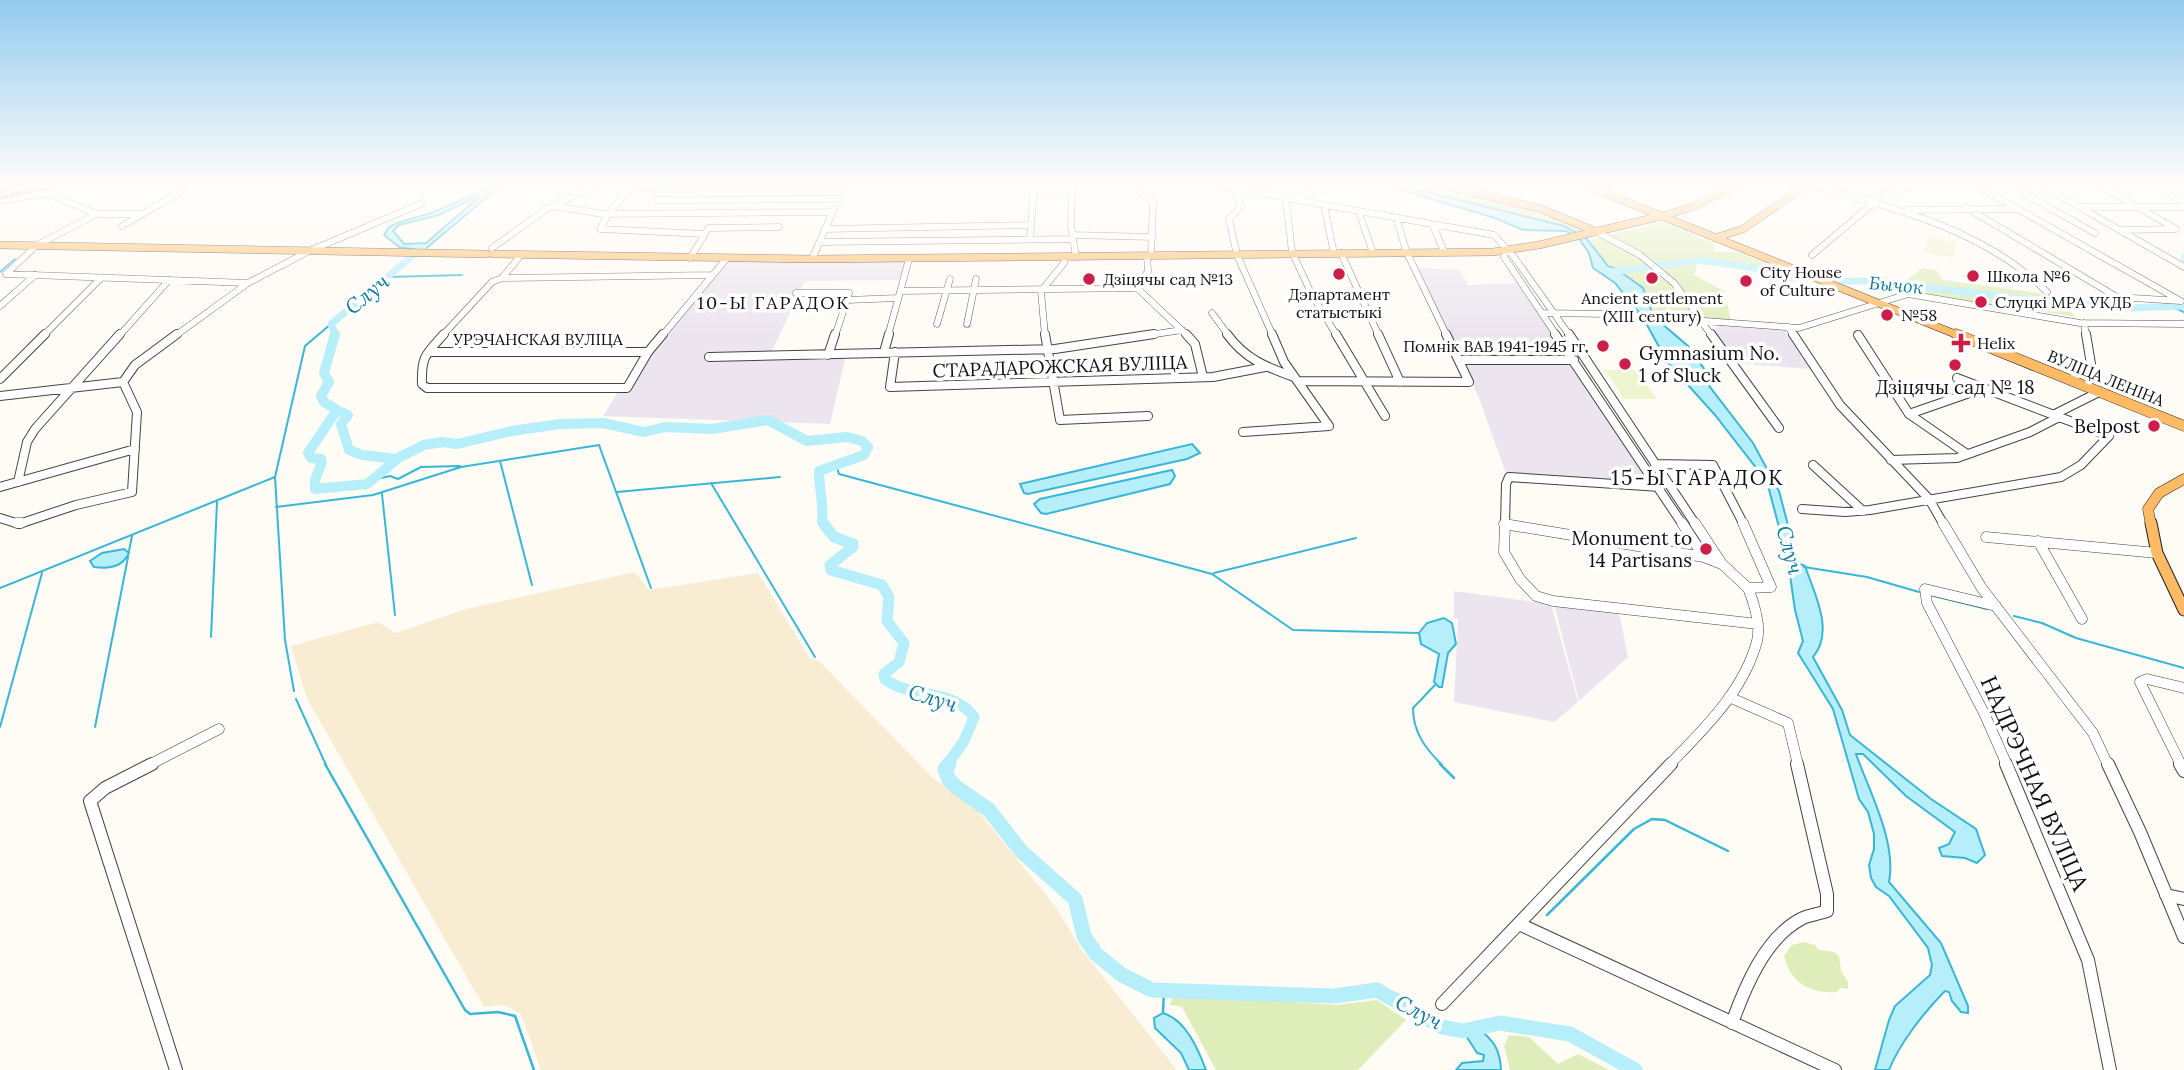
<svg xmlns="http://www.w3.org/2000/svg" width="2184" height="1070" font-family="Lora,serif">
  <style>
    .industrial { fill: #ece5ef }
    .farmland { fill: #f8edd2 }
    .green { fill: #dfedbb }
    .pitch { fill: #eef4cd }
    .water { fill: #b6eefa; stroke: #38b7d6; stroke-width: 2; fill-rule: evenodd }
    .lines { fill: none; stroke-linecap: round; stroke-linejoin: round }
    .stream-far1 { stroke: #38b7d6; stroke-width: 2 }
    .stream { stroke: #38b7d6; stroke-width: 2.5 }
    .river-far3 { stroke: #b6eefa; stroke-width: 7 }
    .river-far2 { stroke: #b6eefa; stroke-width: 10 }
    .river-far1 { stroke: #b6eefa; stroke-width: 11 }
    .river { stroke: #b6eefa; stroke-width: 15 }
    .minor-far3-casing { stroke: #444; stroke-width: 7 }
    .minor-far2-casing { stroke: #444; stroke-width: 10 }
    .minor-far1-casing { stroke: #444; stroke-width: 11 }
    .minor-casing { stroke: #444; stroke-width: 14 }
    .major-far2-casing { stroke: #222; stroke-width: 8 }
    .major-far1-casing { stroke: #222; stroke-width: 11 }
    .major-casing { stroke: #222; stroke-width: 13 }
    .minor-far3 { stroke: #fff; stroke-width: 6 }
    .minor-far2 { stroke: #fff; stroke-width: 8 }
    .minor-far1 { stroke: #fff; stroke-width: 10 }
    .minor { stroke: #fff; stroke-width: 12 }
    .major-far2 { stroke: #ffba65; stroke-width: 7 }
    .major-far1 { stroke: #ffba65; stroke-width: 10 }
    .major { stroke: #ffba65; stroke-width: 11 }
    .rail-casing { stroke: #cc1e49; stroke-width: 3.5 }
    .rail { stroke: #fff; stroke-width: 2; stroke-dasharray: 3.5; stroke-linecap: butt }
    .poi-dot { fill: #cc1e49; stroke: #fff; stroke-width: 2.5 }
    .labels { text-anchor: middle; dominant-baseline: central; stroke-width: 7; stroke-linejoin: round; paint-order: stroke }
    .far-poi-label { font-size: 16px; fill: #111; stroke: #fff; text-anchor: start }
    .far-street-label { font-size: 16px; fill: #111; stroke: #fff }
    .far-water-label { font-size: 18px; font-style: italic; fill: #107c9d; stroke: #fff }
    .far-neighbourhood-label { font-size: 18px; letter-spacing: 2px; fill: #111; stroke: #fff }
    .poi-label { font-size: 19px; fill: #111; stroke: #fff; text-anchor: end }
    .street-label { font-size: 19px; fill: #111; stroke: #fff }
    .water-label { font-size: 21px; font-style: italic; fill: #107c9d; stroke: #fff }
    .neighbourhood-label { font-size: 21px; letter-spacing: 2px; fill: #111; stroke: #fff }
    .near-street-label { font-size: 23px; fill: #111; stroke: #fff }
  </style>
  <rect width="100%" height="100%" fill="#fffbf5"/>
  <path class="industrial" d="M727,261H906L899,280L805,281L768,359H845L830,424L603,416L620,389H628L651,349Z
    M1418,268L1460,270L1468,285L1519,283L1655,484L1507,476L1479,398Z
    M1720,326L1785,331L1810,369L1736,363L1713,330Z
    M1454,591L1551,604L1578,702L1554,722L1454,702L1458,619L1454,618Z
    M1554,604L1619,612L1628,657L1579,701Z"/>
  <path class="farmland" d="M635,572L649,590L758,573L810,659L818,660L932,777L977,810L1056,907L1081,949L1177,1070H541L521,1014L504,1005L484,1007L307,699L291,646L378,622L395,633L466,609Z"/>
  <path class="green" d="M1407,186H1438L1537,209L1584,232L1579,233L1554,222Z
    M1662,222L1713,243L1714,252H1737L1808,280C1780,288 1768,272 1742,268C1728,265 1713,266 1697,264L1694,275L1724,291L1731,320L1657,318L1644,289L1603,260L1590,240Z
    M1922,268L1936,270L1943,280L2032,292L2049,296L2077,317L1921,294L1917,291L1894,288V282L1906,281Z
    M1804,942L1815,945L1819,950L1834,952L1839,956L1841,971L1848,982V989L1840,988L1837,992C1811,994 1790,983 1784,956L1792,945Z
    M1173,994L1336,1005L1377,1000L1406,1020L1358,1070H1216L1182,1007L1170,1005Z
    M1509,1035L1529,1037L1558,1064L1578,1054L1609,1070H1510L1504,1046Z"/>
  <path class="pitch" d="M1928,236L1957,242L1954,258L1924,252Z
    M1605,370H1637L1657,399H1624Z"/>
  <path class="water" d="M493,186H500L423,251L399,247L384,235L389,227L397,223L434,212ZM474,198H478L426,243L404,244L393,231L399,225L439,215Z
    M1388,186H1402L1564,226L1586,238L1608,266L1624,272L1622,273L1643,288L1654,317L1688,346L1705,370L1710,387L1753,443L1779,491L1798,563L1805,566C1814,593 1835,631 1813,657L1842,710L1850,735L1931,799L1976,829L1985,855L1977,863L1965,858L1942,856L1939,848L1949,844L1955,832L1906,796L1863,754H1856C1869,791 1897,842 1889,882L1941,943L1968,1006V1013L1961,1012L1952,1001L1949,992L1945,991C1925,1011 1899,1044 1889,1070H1875L1889,1020L1895,1006L1930,975L1932,965L1928,948L1889,896L1876,887L1871,878L1869,865L1874,849V834L1868,812L1859,799L1833,709L1798,653L1803,641L1795,610L1788,561L1767,482L1715,415L1668,363L1642,316L1615,283L1593,268L1589,253L1580,240L1566,231L1523,230L1495,218Z
    M1192,444L1200,453L1187,459L1028,494L1024,493L1020,484Z
    M1172,470L1175,476L1170,484L1046,514L1041,513L1034,504L1040,499Z
    M124,549L129,553C122,568 107,569 94,567L90,561L102,553Z
    M1444,618L1452,623L1456,644L1448,653L1442,687H1439L1434,682L1439,654L1421,644L1419,633L1427,623Z
    M1163,1013C1186,1020 1198,1049 1206,1070H1189L1181,1053L1155,1028L1154,1018Z
    M1478,1028C1494,1041 1500,1049 1501,1070H1456L1462,1063L1483,1061L1484,1055L1477,1053L1463,1031Z"/>
  <g class="lines">
    <path class="stream-far1" d="M579,188L583,186
      M0,272L15,259
      M388,277L462,275
      M1649,301H1662
      M2173,307L2184,312
      M500,461L532,585
      M836,465L839,474L1212,574L1293,630L1419,633
      M372,480L390,476L398,479L421,467L460,466
      M711,483L815,657
      M617,492L780,477
      M382,494L395,615
      M276,507L373,495L461,467L599,445L651,588
      M129,551L132,536
      M1804,567L1867,577L1919,592
      M1214,573L1356,538
      M0,588L275,477
      M1934,596L1987,609
      M2014,616L2042,623L2076,638L2184,668
      M211,637L217,502
      M1435,685L1413,708C1413,732 1425,748 1442,765
      M294,691L285,640L275,477L305,346L331,324
      M296,699L326,765
      M0,727L42,573
      M95,727L128,557"/>
    <path class="stream" d="M325,764L465,1010L470,1014L498,1012L515,1016L534,1070
      M1440,764L1454,778
      M1547,915L1634,829L1652,819L1665,820L1728,851
      M1163,1013L1164,990"/>
    <path class="river-far3" d="M2184,257V262
      M1610,272L1701,260L1840,281H1877L2012,298L2126,308L2184,306
      M336,336L331,324L422,248"/>
    <path class="river-far2" d="M335,334L324,373L329,382L321,396L324,402L337,410L308,453L311,458L321,459L322,462L315,480V489L367,484L400,457L424,445L442,442L457,444L512,431L560,424L603,423L644,432L665,427L713,429L768,420L807,441L847,437L862,441L868,447L864,455L819,471C819,489 824,504 822,522L824,525
      M337,410L348,415L341,424L349,450L362,455L397,459"/>
    <path class="river-far1" d="M823,523L834,537L853,544V547L830,565L831,570L882,585L889,597L887,621L904,643L899,662L884,674L885,679C913,700 951,687 974,717L964,741L947,765"/>
    <path class="river" d="M949,764L945,769L949,780L956,787L989,810L1021,851L1075,899L1084,936L1096,954L1122,975L1152,990L1334,996L1377,990L1442,1027L1463,1031L1500,1023L1570,1034L1635,1070"/>
    <defs>
      <path id="minor-far3" d="M632,186L609,213L600,229L705,234L708,228L779,227
        M1072,186L1071,226L1076,257
        M1136,186L1137,190L1153,202L1151,256
        M1218,186L1494,235L1514,257L1570,336
        M1334,186L1286,200L1292,252L1312,295L1337,336
        M1812,186C1895,208 1985,230 2047,292
        M1977,186L2179,300
        M2043,186L2184,267
        M2101,186L2176,229L2123,230
        M2153,186L2184,202
        M630,188L726,186
        M0,189L13,186
        M1034,189H1072
        M1241,191L1236,196L1241,206L1229,219L1237,255L1273,336
        M703,193L841,192
        M2023,193L2095,233
        M657,200L838,199
        M1867,200L1913,186
        M0,201L46,193L97,214L37,245L6,274
        M553,206L603,214L832,212
        M1324,206L1334,253
        M2081,207H2184
        M1967,208L2117,297L2181,301
        M1907,210L2016,209
        M1359,212L1373,253
        M97,214H141
        M1396,218L1407,253L1447,336
        M1433,225L1444,252
        M122,226L182,191
        M825,229L1030,225
        M1597,232L1640,255L1674,283L1712,336
        M1073,235L1153,237
        M1030,239L1034,186
        M820,242L1073,239
        M492,248L545,210L594,186
        M1506,250L1504,257L1557,336
        M1341,253L1379,336
        M1812,255L1875,202
        M1147,256L1148,271L1137,288L1188,336
        M690,258L705,234
        M812,259L834,209
        M6,274L248,283
        M502,278L521,255
        M901,291L1137,288
        M796,293H849L847,300L898,298
        M0,306L35,275
        M1212,313L1229,336
        M1542,313L1608,314L1799,328L1908,294L2080,323L2184,324
        M2084,323L2086,336
        M937,324L950,279
        M967,324L976,279
        M1788,327L1794,336
        M43,336L101,278
        M119,336L169,280
        M175,336L248,283L309,251L423,203
        M442,336L492,282L502,278L712,275
        M662,336L727,258
        M835,336L847,300
        M888,336L909,259
        M1045,336L1041,291L1064,263L1065,257
        M1142,336L1182,330"/>
      <path id="minor-far2" d="M444,334C426,354 421,356 422,384L427,388H627L648,352L663,334
        M1045,334L1060,420L1148,416
        M1186,334L1195,344L1203,377
        M1227,334C1245,359 1266,367 1294,377
        M1336,334L1385,416
        M1378,334L1400,382
        M1555,334L1683,525
        M1569,334L1696,525
        M1711,334L1779,428
        M1793,334L1840,405L1929,499L1944,525
        M1858,335L1909,414L1967,454
        M429,352H648
        M884,352L889,334
        M895,352L890,387L1213,377L1265,367
        M828,355L835,334
        M709,357L1055,349L1154,334
        M1459,360H1574
        M0,379L45,334
        M2070,380L2091,364L2086,334
        M1298,381L1469,382L1446,334
        M0,396L123,382
        M1909,414L1984,388
        M2053,415L2099,392
        M1243,432L1329,426L1284,362L1272,334
        M1891,460L1957,458L2030,432L2059,417
        M1655,464L1713,465L1744,525
        M1813,465L1863,511
        M18,482L27,442L35,429L120,334
        M0,487L135,449
        M1802,509L1845,512L1870,510L2061,477L2081,465L2109,436L1957,378
        M0,518L19,524L76,505L132,492L137,412L123,382L135,365L177,334
        M1504,524L1511,525
        M1505,525L1506,484L1509,477L1660,487"/>
      <path id="minor-far1" d="M17,523H21
        M1505,523L1504,552L1520,579L1536,596L1553,601L1758,624
        M1682,523L1704,557
        M1695,523L1722,564L1748,588
        M1943,523L1981,587L2093,733L2108,765
        M1504,524L1704,557L1722,564
        M1986,537L2157,553
        M2038,541L2082,619
        M1996,606L1925,589L1927,603L1984,713L2007,765
        M1729,697L1788,723L1798,765
        M149,765L219,729
        M1669,765C1703,730 1744,691 1757,641C1761,625 1754,603 1748,588L1771,587L1743,523
        M2181,765L2140,682L2147,679L2184,688"/>
      <path id="minor" d="M152,764L105,788L90,801L176,1070
        M2006,764L2088,960L2110,1070
        M2108,764L2140,832L2184,937
        M2180,764L2184,771
        M2166,895L2184,899
        M1519,924L1835,1070
        M1442,1004L1671,764
        M1732,1023C1745,987 1765,938 1801,919C1808,915 1819,914 1827,911V894L1797,764"/>
      <path id="major-far2" d="M1445,186L1539,208L1597,232
        M1587,186L1960,336
        M1715,238L1743,229L1805,186
        M0,245L486,254
        M492,254L812,259L1493,252L1539,245L1662,216L1692,207L1735,186"/>
      <path id="major-far1" d="M1956,334L2184,426
        M2151,525L2148,509L2159,493L2184,479"/>
      <path id="major" d="M2151,523L2157,553L2184,610"/>
    </defs>
    <use href="#minor-far3" class="minor-far3-casing"/>
    <use href="#minor-far2" class="minor-far2-casing"/>
    <use href="#minor-far1" class="minor-far1-casing"/>
    <use href="#minor" class="minor-casing"/>
    <use href="#major-far2" class="major-far2-casing"/>
    <use href="#major-far1" class="major-far1-casing"/>
    <use href="#major" class="major-casing"/>
    <use href="#minor-far3" class="minor-far3"/>
    <use href="#minor-far2" class="minor-far2"/>
    <use href="#minor-far1" class="minor-far1"/>
    <use href="#minor" class="minor"/>
    <use href="#major-far2" class="major-far2"/>
    <use href="#major-far1" class="major-far1"/>
    <use href="#major" class="major"/>
    <defs>
      <path id="rail" d="M0,198L50,186"/>
    </defs>
    <use href="#rail" class="rail-casing"/>
    <use href="#rail" class="rail"/>
  </g>
  <linearGradient id="sky" x2="0" y2="1"><stop stop-color="#94cbef"/><stop offset="0.55" stop-color="#fffdfa"/><stop offset="1" stop-color="#fffdfa" stop-opacity="0"/></linearGradient>
  <rect width="2184" height="336" fill="url(#sky)"/>
  <g class="poi-dot">
    <circle cx="1339" cy="274" r="7"/>
    <circle cx="1973" cy="276" r="7"/>
    <circle cx="1652" cy="278" r="7"/>
    <circle cx="1089" cy="279" r="7"/>
    <circle cx="1746" cy="281" r="7"/>
    <circle cx="1981" cy="302" r="7"/>
    <circle cx="1887" cy="315" r="7"/>
    <path d="M1957.5 332.5h7v7h7v7h-7v7h-7v-7h-7v-7h7z"/>
    <circle cx="1603" cy="346" r="7"/>
    <circle cx="1625" cy="364" r="7"/>
    <circle cx="1955" cy="365" r="7"/>
    <circle cx="2154" cy="426" r="7"/>
    <circle cx="1706" cy="549" r="7"/>
  </g>
  <g class="labels">
    <g class="far-poi-label">
      <text x="1760" y="272">City House<tspan x="1760" dy="18">of Culture</tspan></text>
      <text x="1987" y="276">Школа №6</text>
      <text x="1103" y="279">Дзіцячы сад №13</text>
      <text x="1339" y="294" text-anchor="middle">Дэпартамент<tspan x="1339" dy="18">статыстыкі</tspan></text>
      <text x="1652" y="298" text-anchor="middle">Ancient settlement<tspan x="1652" dy="18">(XIII century)</tspan></text>
      <text x="1995" y="302">Слуцкі МРА УКДБ</text>
      <text x="1901" y="315">№58</text>
      <text x="1977" y="343">Helix</text>
      <text x="1589" y="346" text-anchor="end">Помнік ВАВ 1941-1945 гг.</text>
    </g>
    <g class="far-street-label">
      <text x="538" y="339">УРЭЧАНСКАЯ ВУЛІЦА</text>
      <text transform="translate(2106 378) rotate(22)">ВУЛІЦА ЛЕНІНА</text>
    </g>
    <g class="far-water-label">
      <text transform="translate(1896 285) rotate(5)">Бычок</text>
    </g>
    <g class="far-neighbourhood-label">
      <text x="774" y="302">10-Ы ГАРАДОК</text>
    </g>
    <g class="poi-label">
      <text x="1639" y="353" text-anchor="start">Gymnasium No.<tspan x="1639" dy="22">1 of Sluck</tspan></text>
      <text x="1955" y="387" text-anchor="middle">Дзіцячы сад № 18</text>
      <text x="2140" y="426">Belpost</text>
      <text x="1692" y="538">Monument to<tspan x="1692" dy="22">14 Partisans</tspan></text>
    </g>
    <g class="street-label">
      <text transform="translate(1060 366) rotate(-2)">СТАРАДАРОЖСКАЯ ВУЛІЦА</text>
    </g>
    <g class="water-label">
      <text transform="translate(367 294) rotate(-40)">Случ</text>
      <text transform="translate(1790 550) rotate(75)">Случ</text>
      <text transform="translate(933 698) rotate(17)">Случ</text>
      <text transform="translate(1419 1012) rotate(28)">Случ</text>
    </g>
    <g class="neighbourhood-label">
      <text x="1698" y="477">15-Ы ГАРАДОК</text>
    </g>
    <g class="near-street-label">
      <text transform="translate(2035 783) rotate(66)">НАДРЭЧНАЯ ВУЛІЦА</text>
    </g>
  </g>
</svg>
